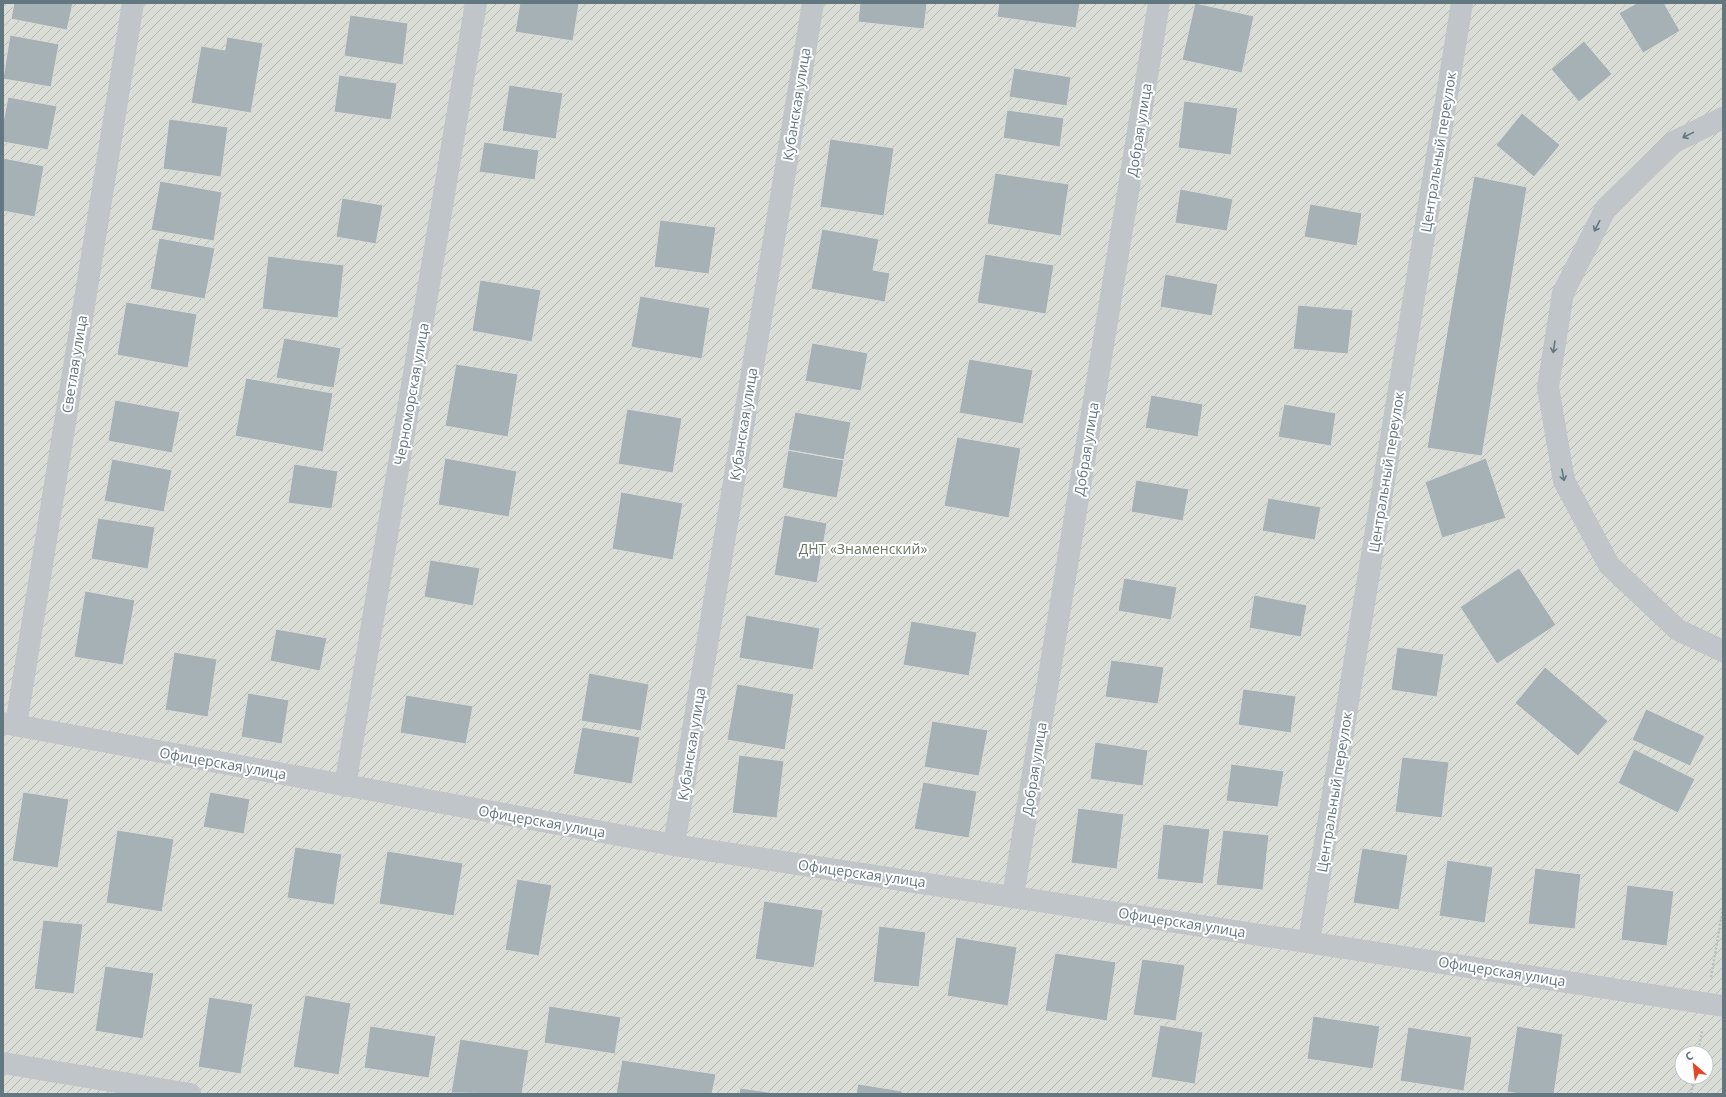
<svg xmlns="http://www.w3.org/2000/svg" width="1726" height="1097" font-family="'Open Sans',sans-serif">
  <style>
    .garden { fill: url(#garden-furrows); fill-rule: evenodd }
    .building { fill: #a6b1b5; stroke: #dadad8 }
    .lines { fill: none; stroke-linecap: round; stroke-linejoin: round }
    .path { stroke: #b9bec0; stroke-width: 2.5; stroke-dasharray: 2 2; stroke-linecap: butt }
    .minor { stroke: #bfc5c8; stroke-width: 22 }
    .oneway { stroke: #637781 }
    .labels { text-anchor: middle; dominant-baseline: central; stroke-width: 4; stroke-linejoin: round; paint-order: stroke }
    .street-label { font-size: 14px; fill: #637781; stroke: #fff }
    .park-label { font-size: 14px; fill: #687962; stroke: #fff }
  </style>
  <defs>
    <pattern id="garden-furrows" width="10" height="10" patternUnits="userSpaceOnUse"><rect width="10" height="10" fill="#d9ddd5"/><path d="M-1 1l2-2M0 10L10 0M9 11l2-2" fill="none" stroke="#b4b8b2"/></pattern>
  </defs>
  <rect width="100%" height="100%" fill="#f8f8f6"/>
  <path class="garden" d="M3,3H1723V1094H3ZM1682,1053H1706V1077H1682Z"/>
  <path class="building" d="M14,3H73L67,30L11,19Z
    M520,3H579L573,41L515,32Z
    M860,3H927L924,29L858,22Z
    M999,3H1080L1076,28L997,17Z
    M1195,3L1254,16L1242,73L1182,60Z
    M1637,3H1664L1680,31L1643,53L1619,13Z
    M350,15L408,23L403,65L344,56Z
    M10,35L59,44L51,87L3,79Z
    M227,37L263,43L251,113L191,103L201,46L225,50Z
    M1584,41L1612,74L1579,102L1551,69Z
    M1014,68L1071,77L1067,106L1009,97Z
    M339,75L397,83L391,120L334,112Z
    M509,85L563,93L556,139L502,131Z
    M8,97L57,106L48,150L3,142V123Z
    M1184,101L1238,108L1231,155L1178,148Z
    M1007,110L1064,118L1060,147L1003,138Z
    M1522,113L1560,145L1534,177L1496,145Z
    M169,119L228,127L221,177L163,169Z
    M830,139L894,148L884,216L820,207Z
    M484,142L539,150L535,180L479,172Z
    M3,158L44,166L35,217L3,211Z
    M995,173L1069,184L1061,236L987,224Z
    M1474,176L1527,187L1482,456L1427,448Z
    M160,181L222,192L214,241L151,230Z
    M1180,189L1233,199L1227,231L1175,223Z
    M342,198L383,205L376,244L336,237Z
    M1310,204L1362,213L1357,246L1304,237Z
    M660,220L716,227L709,274L654,267Z
    M822,229L879,239L873,270L890,273L885,302L811,289Z
    M159,238L215,248L205,299L150,289Z
    M985,254L1054,265L1046,314L977,303Z
    M268,256L344,265L338,318L262,309Z
    M1165,274L1218,284L1212,316L1160,307Z
    M480,280L541,290L532,342L472,331Z
    M640,296L710,308L702,359L631,347Z
    M126,302L197,314L188,368L117,355Z
    M1298,305L1353,310L1348,354L1293,349Z
    M284,338L341,348L334,388L276,378Z
    M812,343L868,353L861,391L805,381Z
    M969,359L1033,370L1023,424L959,413Z
    M456,364L518,374L508,437L445,426Z
    M246,378L333,393L323,452L235,436Z
    M1151,395L1203,404L1198,437L1145,428Z
    M115,400L180,412L172,453L108,441Z
    M1284,404L1336,413L1331,446L1278,437Z
    M627,409L682,418L673,473L618,464Z
    M795,412L851,422L844,460L788,450Z
    M957,437L1021,448L1009,518L944,506Z
    M788,450L844,460L837,498L782,488Z
    M445,458L517,471L509,517L438,505Z
    M1486,458L1506,518L1442,538L1425,482Z
    M112,459L172,470L164,512L104,501Z
    M294,464L338,471L332,509L288,503Z
    M1136,480L1189,489L1183,521L1131,512Z
    M621,492L683,503L673,560L612,549Z
    M1268,498L1321,507L1315,540L1262,531Z
    M784,515L827,523L817,583L774,575Z
    M98,518L155,527L148,569L91,559Z
    M430,560L480,568L473,606L424,597Z
    M1519,568L1556,625L1497,664L1460,607Z
    M1124,578L1177,587L1171,620L1118,611Z
    M85,591L135,600L123,665L74,657Z
    M1254,595L1307,605L1301,637L1249,628Z
    M746,615L820,628L813,670L739,658Z
    M911,621L977,632L969,676L903,665Z
    M276,629L327,638L320,671L270,661Z
    M1397,647L1444,654L1437,697L1391,690Z
    M174,652L217,659L208,717L165,710Z
    M1111,660L1164,667L1158,704L1105,697Z
    M1545,667L1608,721L1578,756L1515,703Z
    M589,673L649,684L641,731L581,721Z
    M737,684L794,694L785,750L727,740Z
    M1243,689L1296,696L1291,733L1238,725Z
    M248,693L289,700L282,744L241,737Z
    M406,695L473,706L466,744L400,733Z
    M1646,709L1705,736L1690,766L1632,740Z
    M932,721L988,730L979,776L924,767Z
    M582,727L640,737L632,784L573,774Z
    M1095,742L1148,750L1143,786L1090,779Z
    M1634,749L1695,779L1678,813L1618,783Z
    M739,755L784,761L777,818L732,813Z
    M1402,757L1449,762L1442,818L1395,812Z
    M1231,764L1284,771L1278,807L1226,801Z
    M923,782L977,791L969,838L914,829Z
    M23,792L69,799L58,868L12,861Z
    M210,792L250,799L244,834L203,827Z
    M1078,808L1124,814L1117,869L1071,863Z
    M1163,824L1210,829L1203,884L1157,879Z
    M117,830L174,839L162,912L106,903Z
    M1223,830L1269,835L1263,890L1216,885Z
    M295,847L342,854L334,905L287,898Z
    M1362,848L1408,855L1399,910L1353,903Z
    M387,851L463,863L454,916L379,904Z
    M1447,860L1493,867L1485,923L1439,916Z
    M1535,868L1581,874L1575,929L1528,924Z
    M517,879L552,885L539,956L505,950Z
    M1627,885L1674,891L1667,946L1621,940Z
    M764,901L823,910L814,968L755,959Z
    M43,920L83,924L74,994L34,989Z
    M879,926L926,932L919,987L873,982Z
    M956,937L1017,947L1008,1006L947,996Z
    M1055,953L1116,962L1107,1021L1045,1011Z
    M1142,959L1185,965L1176,1021L1133,1015Z
    M105,966L154,973L143,1039L95,1031Z
    M305,995L351,1003L339,1075L293,1067Z
    M209,997L253,1004L241,1074L198,1067Z
    M549,1006L621,1017L615,1054L544,1043Z
    M1313,1016L1380,1026L1373,1069L1307,1059Z
    M1160,1025L1203,1032L1195,1084L1151,1077Z
    M370,1026L436,1036L429,1078L364,1068Z
    M1517,1026L1563,1034L1554,1094H1521L1507,1092Z
    M1408,1027L1472,1037L1464,1091L1400,1081Z
    M460,1039L529,1050L522,1094L451,1093Z
    M622,1060L716,1074L712,1094H616Z
    M858,1084L902,1091V1094H856Z
    M740,1088L782,1094H739Z"/>
  <g class="lines">
    <path class="path" d="M1711,977L1723,908
      M1698,1053L1702,1031
      M1691,1094L1694,1077"/>
    <path class="minor" d="M1723,118L1674,142L1606,208L1563,293L1548,387L1564,481L1609,565L1678,630L1723,651
      M3,723L674,845L1723,1006
      M16,725L133,3
      M345,786L476,3
      M674,845L813,3
      M1013,896L1159,3
      M1309,941L1462,3
      M3,1063L190,1094"/>
  </g>
  <defs><path id="oneway-shaft" d="M-6 0H5M1.5-3L5.5 0L1.5 3" fill="none" stroke-width="1.6" stroke-linecap="round" stroke-linejoin="round"/></defs>
  <g class="oneway">
    <use href="#oneway-shaft" transform="translate(1688 135) rotate(154)"/>
    <use href="#oneway-shaft" transform="translate(1597 226) rotate(117)"/>
    <use href="#oneway-shaft" transform="translate(1554 347) rotate(99)"/>
    <use href="#oneway-shaft" transform="translate(1563 475) rotate(79)"/>
  </g>
  <g class="labels">
    <g class="street-label">
      <text transform="translate(796 104) rotate(-81)">Кубанская улица</text>
      <text transform="translate(1139 130) rotate(-81)">Добрая улица</text>
      <text transform="translate(1438 152) rotate(-81)">Центральный переулок</text>
      <text transform="translate(74 364) rotate(-81)">Светлая улица</text>
      <text transform="translate(411 394) rotate(-80)">Черноморская улица</text>
      <text transform="translate(743 424) rotate(-81)">Кубанская улица</text>
      <text transform="translate(1086 449) rotate(-81)">Добрая улица</text>
      <text transform="translate(1386 472) rotate(-81)">Центральный переулок</text>
      <text transform="translate(691 744) rotate(-81)">Кубанская улица</text>
      <text transform="translate(223 763) rotate(10)">Офицерская улица</text>
      <text transform="translate(1034 769) rotate(-81)">Добрая улица</text>
      <text transform="translate(1334 792) rotate(-81)">Центральный переулок</text>
      <text transform="translate(542 821) rotate(10)">Офицерская улица</text>
      <text transform="translate(862 873) rotate(8)">Офицерская улица</text>
      <text transform="translate(1182 922) rotate(9)">Офицерская улица</text>
      <text transform="translate(1502 971) rotate(9)">Офицерская улица</text>
    </g>
    <g class="park-label">
      <text x="863" y="548">ДНТ «Знаменский»</text>
    </g>
  </g>
  <rect width="1726" height="1097" fill="none" stroke="#637781" stroke-width="8"/>
  <g transform="translate(1694 1065) rotate(332)"><circle r="19" fill="#ffffff" stroke="#c1c9cd"/>
  <path d="M0-3L7 15L0 10L-7 15Z" fill="#e64528"/>
  <text y="-6" font-size="11" font-weight="bold" text-anchor="middle" fill="#637781">С</text>
  </g>
</svg>
